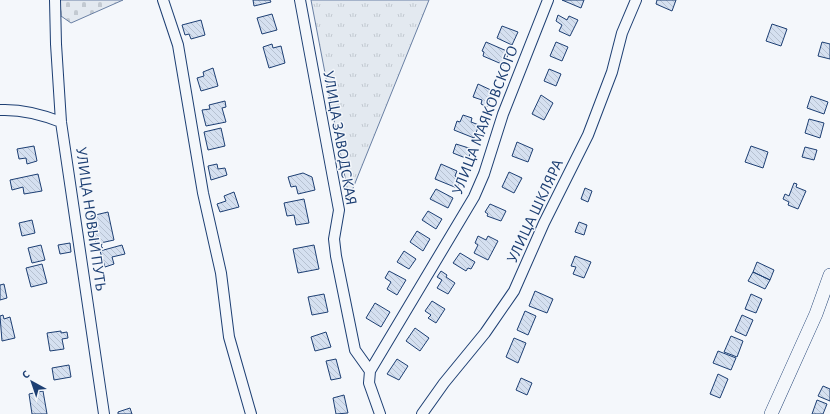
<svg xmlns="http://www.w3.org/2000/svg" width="830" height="414" font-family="'Alegreya Sans',sans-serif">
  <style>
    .grass { fill: url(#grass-tufts); stroke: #687fa3 }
    .cemetery { fill: url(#cemetery-stones); stroke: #687fa3 }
    .building { fill: url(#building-back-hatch); stroke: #1d3f73 }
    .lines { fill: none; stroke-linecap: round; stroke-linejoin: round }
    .minor-casing { stroke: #1d3f73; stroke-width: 12 }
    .major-casing { stroke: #1d3f73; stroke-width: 14 }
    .minor { stroke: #f4f7fb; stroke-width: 10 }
    .major { stroke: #f4f7fb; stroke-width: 13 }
    .labels { text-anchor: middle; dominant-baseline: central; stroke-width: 3; stroke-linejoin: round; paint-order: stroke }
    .street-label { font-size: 16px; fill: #1d3f73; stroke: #f4f7fb }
  </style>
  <defs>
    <pattern id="grass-tufts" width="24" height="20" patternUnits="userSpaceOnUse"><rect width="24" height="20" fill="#e3e9f0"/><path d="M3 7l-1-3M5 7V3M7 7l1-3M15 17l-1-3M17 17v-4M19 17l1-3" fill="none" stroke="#c2c9d1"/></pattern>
    <pattern id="cemetery-stones" width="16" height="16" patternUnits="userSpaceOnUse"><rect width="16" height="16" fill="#e3e9f0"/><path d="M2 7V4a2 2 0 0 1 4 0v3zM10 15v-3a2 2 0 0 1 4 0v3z" fill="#c2c9d1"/></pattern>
    <pattern id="building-back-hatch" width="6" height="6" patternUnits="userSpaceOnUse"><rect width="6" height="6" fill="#d5e0f0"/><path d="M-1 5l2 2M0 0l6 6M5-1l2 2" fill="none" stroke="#b6c1d1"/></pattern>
  </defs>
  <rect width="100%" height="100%" fill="#f4f7fb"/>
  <path class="grass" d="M311,0H429L349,198Z"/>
  <path class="cemetery" d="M60,0H123L71,23L61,16Z"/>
  <path class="building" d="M253,0H270L271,2L254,6Z
    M562,0H584L581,8Z
    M657,0H676L672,11L656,4Z
    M272,14L277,30L262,34L257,18Z
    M558,15L567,20L569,16L578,20L570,36L559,31L562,25L556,21Z
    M201,20L205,35L191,39L189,34L185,35L182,25Z
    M772,24L787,29L781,46L766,41Z
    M502,26L518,32L512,45L497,38Z
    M486,42L509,52L504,65L483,56L484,52L482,51Z
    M556,42L568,47L562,61L550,56Z
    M822,42L830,44V59L818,56Z
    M272,44L273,48L281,46L285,63L269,68L263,47Z
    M213,68L218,86L201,91L197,78L204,76L203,72Z
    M549,69L561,74L556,86L544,81Z
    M478,84L493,91L487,107L481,104L482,100L473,97Z
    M541,95L553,103L544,120L532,114Z
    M811,96L828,102L824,114L807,108Z
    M225,101L226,107L222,108L226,122L206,126L202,110L210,109L209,105Z
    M463,115L472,118L471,122L479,125L474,138L454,130L457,121L460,122Z
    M809,119L824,123L820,138L805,133Z
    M221,128L225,146L208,150L204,132Z
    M517,142L533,149L528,162L512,156Z
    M456,144L472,149L468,159L453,153Z
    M34,146L37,161L27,164L26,158L19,159L17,149Z
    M751,146L768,152L763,168L745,162Z
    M805,147L817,150L814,160L802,157Z
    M217,164L218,169L225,168L227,175L211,180L208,166Z
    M441,164L457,171L455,176L461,179L457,188L435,179Z
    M509,172L522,178L514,193L502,187Z
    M303,173L312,177L315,190L298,194L296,186L291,187L288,177Z
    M38,174L42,191L24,194L23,187L12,190L10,180Z
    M794,183L797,184L796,187L806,191L798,209L788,205L789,202L783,199L785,194L789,196Z
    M585,188L592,191L588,202L581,199Z
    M436,189L453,198L448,208L430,199Z
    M234,192L239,207L220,212L217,204L226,201L224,196Z
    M304,199L309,223L296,225L294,215L287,216L284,203Z
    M490,204L506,211L501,221L487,216L488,214L485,212Z
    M428,211L442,219L436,229L422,220Z
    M108,212L114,240L96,244L91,216Z
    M32,220L35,233L22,236L19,223Z
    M579,222L587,225L584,235L575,232Z
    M417,231L430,239L423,251L410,242Z
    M478,236L486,240L488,236L498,241L488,260L474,253L478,245L475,243Z
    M70,243L71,252L60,254L58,245Z
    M41,245L45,260L32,263L28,248Z
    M122,245L125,254L112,257L114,264L105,267L100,251Z
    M314,245L319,269L298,273L293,249Z
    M404,251L416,259L409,269L397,262Z
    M460,253L475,262L471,269L468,268L466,271L453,263Z
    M575,256L591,262L584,278L573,274L576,267L571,266Z
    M757,262L774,270L770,280L753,272Z
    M42,264L47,283L31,287L26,268Z
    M389,271L406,280L397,295L387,289L391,282L385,278Z
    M441,271L447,275L446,277L455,283L448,294L437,288L442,280L437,277Z
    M753,272L770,280L765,289L748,281Z
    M4,284L7,298L0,300V285Z
    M535,291L553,299L547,313L529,306Z
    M324,294L328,312L312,315L308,297Z
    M751,294L762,299L756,313L745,309Z
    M432,301L445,309L436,323L428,318L431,315L425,311Z
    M375,303L390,312L381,327L366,318Z
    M525,311L536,316L528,335L517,330Z
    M3,315L4,319L10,317L15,338L2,341L0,316Z
    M742,315L753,320L746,336L735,331Z
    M415,328L429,338L420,351L406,341Z
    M61,331V333L67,332L68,338L62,339L64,349L50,351L47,333Z
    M326,332L331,347L315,351L311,337Z
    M731,336L743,341L737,357L724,352Z
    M514,338L526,343L518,363L506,357Z
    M718,351L736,358L731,370L713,363Z
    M336,359L341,378L331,380L326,361Z
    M397,359L408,366L399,380L387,374Z
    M69,365L71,377L54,380L52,368Z
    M718,374L728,379L720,398L710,394Z
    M521,378L532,383L527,395L516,390Z
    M823,386L830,389V401L818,396Z
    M43,391L47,414H32L29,394Z
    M344,395L348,413L336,414L333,398Z
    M817,400L827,404L823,414H812Z
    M130,408L132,414H118V412Z"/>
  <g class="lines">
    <defs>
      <path id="minor" d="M55,0L56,44L61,122L104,414
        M163,0L178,45L203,193L221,273L229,337L251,414
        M300,0L339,210L334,239L336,256L355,350L370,371
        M0,110C22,109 41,114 61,122
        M380,414L369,383L370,371L474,197L484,174L503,114L548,0
        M422,414L444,383L485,333L514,291L544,223L588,135L612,72L622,33L636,0"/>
      <path id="major" d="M771,414L816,314L830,275"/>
    </defs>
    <use href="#minor" class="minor-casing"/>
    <use href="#major" class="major-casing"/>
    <use href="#minor" class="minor"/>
    <use href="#major" class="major"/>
  </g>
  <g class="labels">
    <g class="street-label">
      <text transform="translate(485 120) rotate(-69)">УЛИЦА МАЯКОВСКОГО</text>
      <text transform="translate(340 138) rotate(80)">УЛИЦА ЗАВОДСКАЯ</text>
      <text transform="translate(535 211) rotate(-65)">УЛИЦА ШКЛЯРА</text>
      <text transform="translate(91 219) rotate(82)">УЛИЦА НОВЫЙ ПУТЬ</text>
    </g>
  </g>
  <g transform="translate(32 382) rotate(320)" stroke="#f4f7fb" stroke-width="3" paint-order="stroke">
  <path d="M0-3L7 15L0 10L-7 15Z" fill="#1d3f73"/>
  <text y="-6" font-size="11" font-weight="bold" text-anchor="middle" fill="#1d3f73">С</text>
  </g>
</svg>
